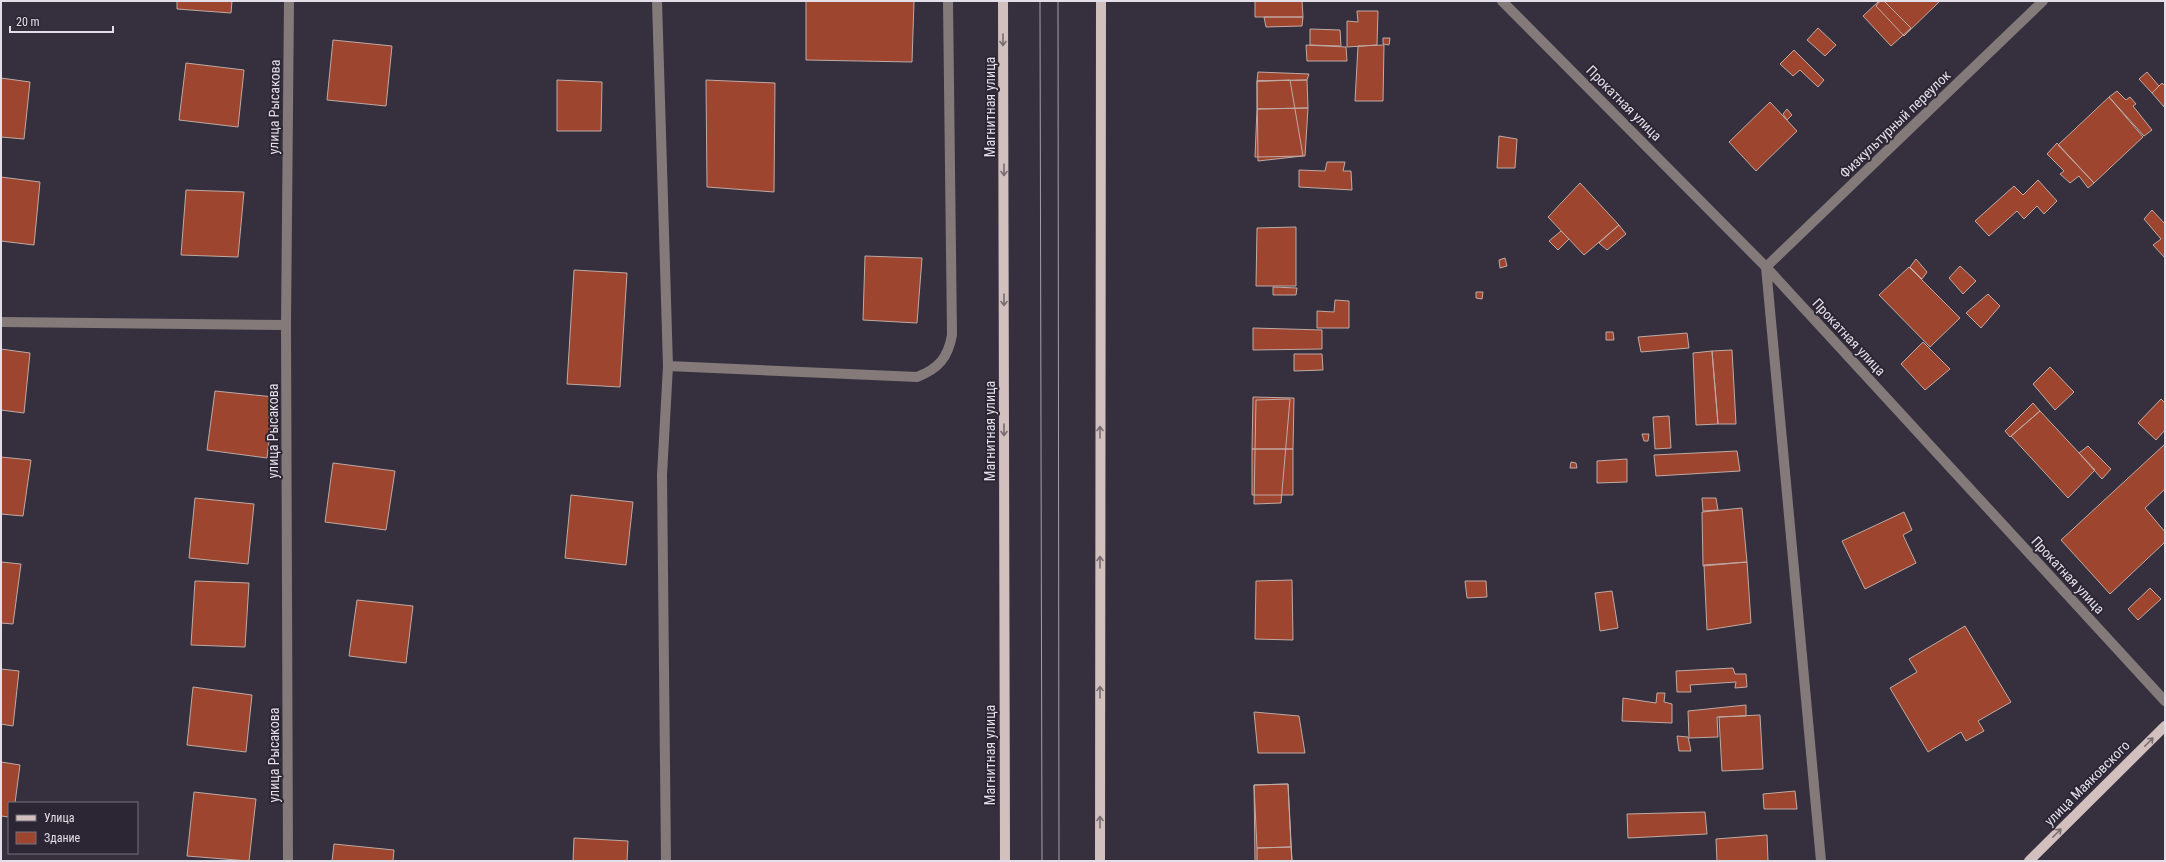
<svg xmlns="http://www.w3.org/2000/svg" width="2166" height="862" font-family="'Roboto Condensed',sans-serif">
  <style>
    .building { fill: #9e4530; stroke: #beaaa4 }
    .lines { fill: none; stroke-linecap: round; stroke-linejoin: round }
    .minor { stroke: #837a79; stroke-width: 10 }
    .major { stroke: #d2c0be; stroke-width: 10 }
    .tram { stroke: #a39faa; stroke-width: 1 }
    .oneway { stroke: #776b72 }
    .labels { text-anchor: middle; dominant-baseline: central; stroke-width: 4; stroke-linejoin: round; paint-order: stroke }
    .street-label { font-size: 14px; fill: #e2dfe8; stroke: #2c2634 }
  </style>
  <rect width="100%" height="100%" fill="#36303e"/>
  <path class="building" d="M177,1H232L231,13L177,9Z
    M806,1H914L912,62L806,60Z
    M1255,1H1302L1303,17H1255Z
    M1879,1H1884L1911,28L1891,46L1863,16Z
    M1880,1H1940L1904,36L1876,6Z
    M1357,11H1378L1377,45L1347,47V21L1358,22Z
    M1264,17H1303L1302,26L1266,27Z
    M1818,28L1836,45L1825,56L1807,40Z
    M1310,29L1340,30L1341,46L1310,45Z
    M1383,38H1390L1389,45L1383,44Z
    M333,40L392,46L386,106L327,100Z
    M1306,45L1346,47L1347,61H1307Z
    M1384,45L1383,101H1355L1358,46Z
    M1794,50L1824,80L1818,87L1800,70L1793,76L1780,64Z
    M186,63L244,70L238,127L179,120Z
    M1258,72L1309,74L1307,80L1257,81Z
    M2147,72L2159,86L2152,93L2139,79Z
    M1,78L30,82L24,139L1,137Z
    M557,80L602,82L601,131H557Z
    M706,80L775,83L774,192L707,187Z
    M1290,80L1303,156L1258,161L1257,81Z
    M1307,80L1308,108L1257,109V81Z
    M2162,83L2165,86V108L2152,93Z
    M2117,91L2126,100L2130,97L2136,104L2133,106L2152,130L2144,136L2109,97Z
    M2109,97L2143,137L2094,183L2058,145Z
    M1770,102L1797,131L1756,171L1729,142Z
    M1308,108L1305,156L1255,157L1257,109Z
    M1787,109L1792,115L1787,120L1783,114Z
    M1499,136L1517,139L1515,168H1497Z
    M2057,143L2094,183L2088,188L2079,176L2070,183L2060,174L2064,171L2047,154Z
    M1327,162H1345L1343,171H1351L1352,190L1299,187V170L1325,171Z
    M1,177L40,182L34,245L1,241Z
    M2038,180L2057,201L2044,214L2037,206L2024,219L2017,211L1989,236L1975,221L2014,186L2023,195Z
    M1580,183L1619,225L1584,255L1548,217Z
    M186,190L244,192L238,257L181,255Z
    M2152,210L2165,224V258L2153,245L2161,239L2144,219Z
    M1619,225L1626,234L1607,250L1599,243Z
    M1296,227V286H1256L1257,228Z
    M1561,231L1569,239L1558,250L1549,241Z
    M865,256L922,258L917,323L863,320Z
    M1505,258L1507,266L1500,268L1499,260Z
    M1916,259L1927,272L1922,279L1910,267Z
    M1960,266L1976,281L1963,294L1949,278Z
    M1909,267L1960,318L1930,347L1879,295Z
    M574,270L627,273L620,387L567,384Z
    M1273,287L1297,288L1296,295H1273Z
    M1476,292H1483L1482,299L1476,298Z
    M1988,294L2000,306L1981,328L1966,313Z
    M1335,300L1349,301V328H1317V311L1334,312Z
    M1253,328L1322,330V349L1253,350Z
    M1606,332H1613L1614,340H1606Z
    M1687,333L1689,348L1641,352L1638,337Z
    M1923,342L1950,369L1925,390L1901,364Z
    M1,349L30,353L24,413L1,410Z
    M1732,350L1736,424H1718L1712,351Z
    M1712,351L1718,424L1696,425L1693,353Z
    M1294,354H1322L1323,370L1294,371Z
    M2050,367L2074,392L2055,410L2033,384Z
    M215,391L274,397L267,458L207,450Z
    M1253,397L1294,398L1293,449H1252Z
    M1290,399L1281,503L1254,504L1256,400Z
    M2161,399L2165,403V430L2156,440L2138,423Z
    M2033,403L2040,411L2010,437L2005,431Z
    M2040,411L2095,470L2068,498L2011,436Z
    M1669,416L1671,448L1655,449L1653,417Z
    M1642,434H1649L1648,441H1644Z
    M2165,444V489L2145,508L2165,532V542L2110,594L2061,540Z
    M2088,446L2111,469L2102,479L2079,453Z
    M1252,449H1293V495H1252Z
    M1737,451L1740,471L1656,476L1654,455Z
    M1,457L31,460L23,516L1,514Z
    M1627,459V482L1597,483V461Z
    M1571,462L1576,463L1577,468H1570Z
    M333,463L395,471L386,530L325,522Z
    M571,495L633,502L626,565L565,558Z
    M195,498L254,504L248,564L189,558Z
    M1702,498H1716L1718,510L1703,511Z
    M1742,508L1747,562L1703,566L1702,512Z
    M1904,512L1912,530L1903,535L1916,563L1865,589L1842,541Z
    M1,562L21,564L13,624L1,623Z
    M1747,562L1751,623L1707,630L1704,565Z
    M1292,580L1293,640L1255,639L1256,581Z
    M195,581L249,583L245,647L191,645Z
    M1465,581H1486L1487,597L1467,598Z
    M2150,588L2161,599L2138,620L2128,609Z
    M1612,591L1618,628L1600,631L1595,593Z
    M357,600L413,606L406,663L349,656Z
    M1965,626L2011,702L1978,721L1984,731L1966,741L1961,732L1928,752L1890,688L1917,672L1909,659Z
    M1733,668L1735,674H1746L1747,687L1735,688L1736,682L1690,685L1691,692H1677L1676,671Z
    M1,669L19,671L13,726L1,724Z
    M193,687L252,695L246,752L187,745Z
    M1657,693H1665L1664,702L1672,704V723L1622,721L1623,698L1656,703Z
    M1746,705V716L1717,717L1718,737L1689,738L1688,711Z
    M1254,712L1299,716L1305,753H1258Z
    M1760,715L1763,769L1722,771L1719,717Z
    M1677,736L1688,737L1691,751H1679Z
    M1,762L20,765L15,803H9V817L1,816Z
    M1288,784L1291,847L1257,848L1254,785Z
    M1288,784L1292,861H1255L1254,785Z
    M1795,791L1797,809H1764L1763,794Z
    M194,792L256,799L249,861L187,856Z
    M1705,812L1707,834L1628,838L1627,814Z
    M1767,835L1768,861H1717L1716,839Z
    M574,838L628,841L627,861H573Z
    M334,844L394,850L393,861H332Z
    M1291,847L1292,861H1257V848Z"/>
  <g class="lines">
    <path class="minor" d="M657,1L668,366L662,475L666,861
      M1502,1L1766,267L2165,701
      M1,322L286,325
      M668,366L917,377C938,369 948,358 952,335L948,1
      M288,861L286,325L289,1
      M1821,861L1766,267L2043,1"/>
    <path class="major" d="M1003,1L1005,861
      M1100,861L1101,1
      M2029,861L2165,726"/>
    <path class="tram" d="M1040,1L1042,861
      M1058,1L1059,861"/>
  </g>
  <defs><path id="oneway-shaft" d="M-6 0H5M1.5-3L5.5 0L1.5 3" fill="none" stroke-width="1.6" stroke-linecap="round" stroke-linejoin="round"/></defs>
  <g class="oneway">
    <use href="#oneway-shaft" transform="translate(1003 40) rotate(90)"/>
    <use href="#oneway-shaft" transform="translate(1004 170) rotate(90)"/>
    <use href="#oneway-shaft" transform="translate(1004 300) rotate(90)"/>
    <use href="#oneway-shaft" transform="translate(1004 430) rotate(90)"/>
    <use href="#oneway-shaft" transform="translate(1100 432) rotate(-90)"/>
    <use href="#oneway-shaft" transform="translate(1100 562) rotate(-90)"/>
    <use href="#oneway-shaft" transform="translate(1100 692) rotate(-90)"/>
    <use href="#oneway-shaft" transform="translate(2149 742) rotate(-45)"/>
    <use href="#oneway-shaft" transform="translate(1100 822) rotate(-90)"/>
    <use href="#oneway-shaft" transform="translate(2057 833) rotate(-45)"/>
  </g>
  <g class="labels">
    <g class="street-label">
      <text transform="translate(1624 103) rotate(45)">Прокатная улица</text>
      <text transform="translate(274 107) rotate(-89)">улица Рысакова</text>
      <text transform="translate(990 107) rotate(-90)">Магнитная улица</text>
      <text transform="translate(1895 124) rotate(-44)">Физкультурный переулок</text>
      <text transform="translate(1849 337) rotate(47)">Прокатная улица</text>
      <text transform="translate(273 431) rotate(-90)">улица Рысакова</text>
      <text transform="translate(990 431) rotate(-90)">Магнитная улица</text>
      <text transform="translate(2068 575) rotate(47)">Прокатная улица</text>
      <text transform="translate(274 755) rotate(-90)">улица Рысакова</text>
      <text transform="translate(990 755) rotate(-90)">Магнитная улица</text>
      <text transform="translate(2087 783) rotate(-45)">улица Маяковского</text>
    </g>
  </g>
  <rect width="2166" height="862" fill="none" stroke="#e2dfe8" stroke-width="4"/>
  <rect x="8" y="802" width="130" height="52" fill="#2c2634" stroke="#75707c"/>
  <rect x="16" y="815" width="20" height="6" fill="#d2c0be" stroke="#75707c"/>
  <text x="44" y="822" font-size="12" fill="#e2dfe8">Улица</text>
  <rect x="16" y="832" width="20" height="12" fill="#9e4530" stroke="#75707c"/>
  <text x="44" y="842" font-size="12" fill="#e2dfe8">Здание</text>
  <path d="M10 26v6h103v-6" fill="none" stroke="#e2dfe8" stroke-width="2"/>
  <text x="16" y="26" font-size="12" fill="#e2dfe8" stroke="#2c2634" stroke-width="3" paint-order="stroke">20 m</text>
</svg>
